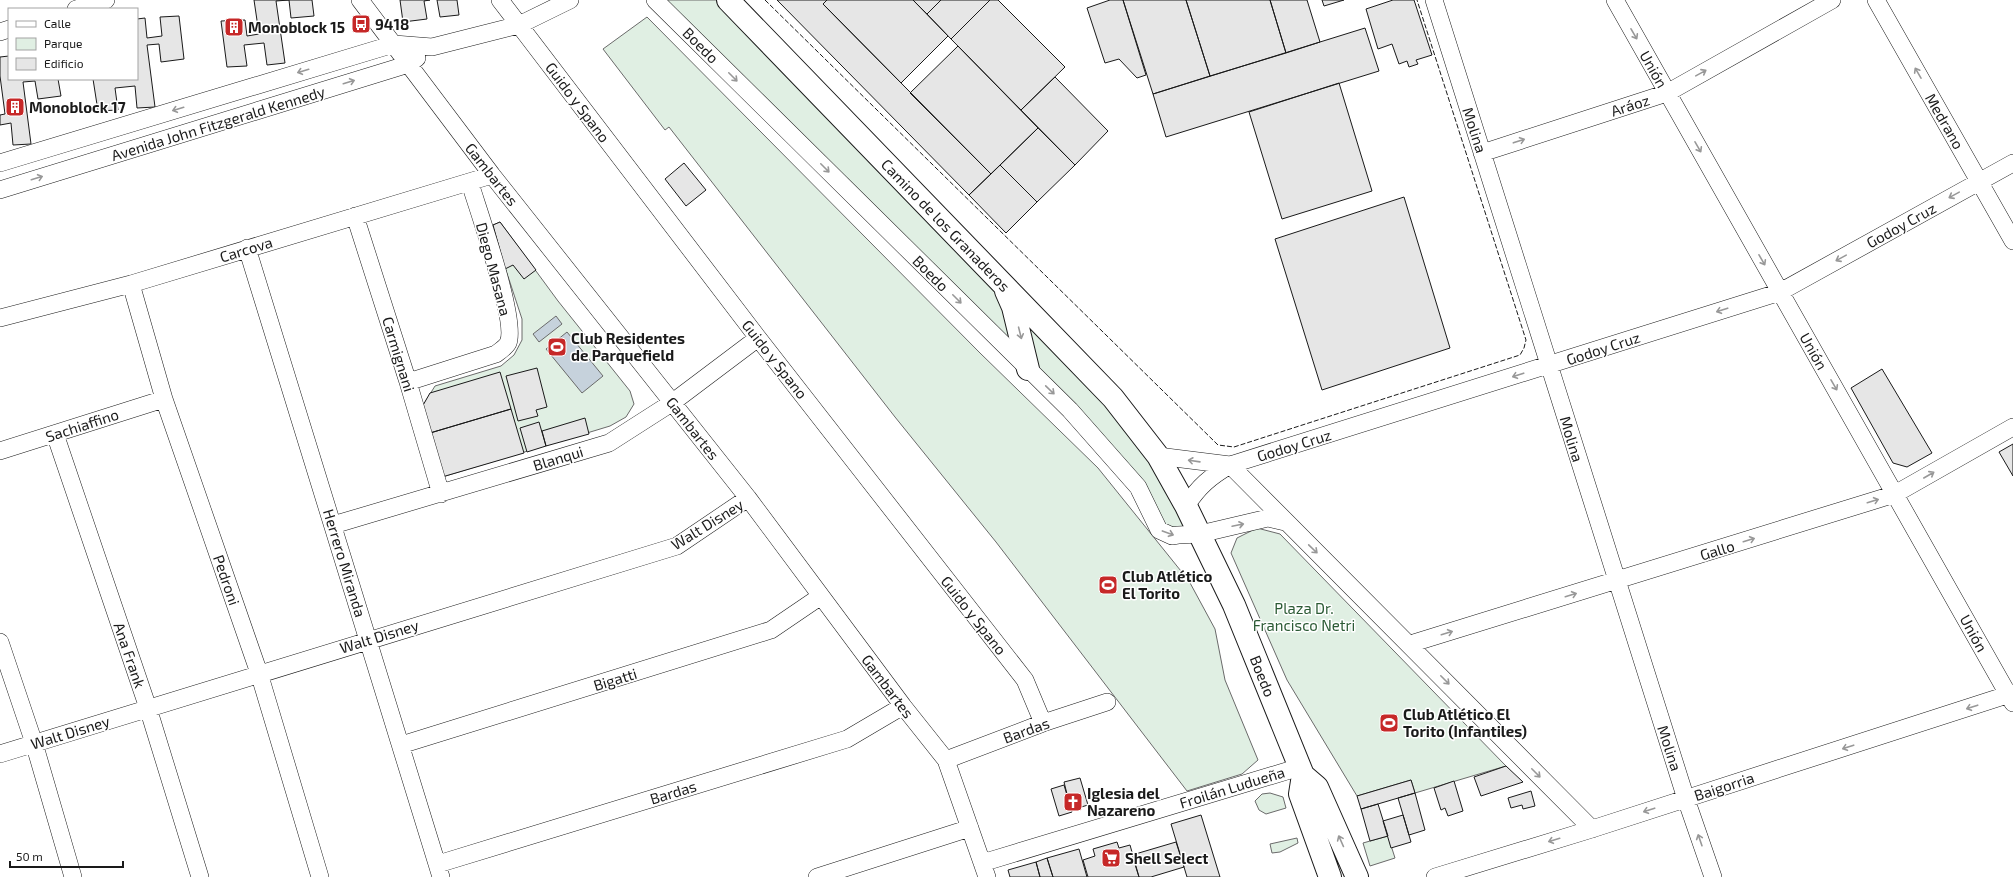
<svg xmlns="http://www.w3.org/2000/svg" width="2013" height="877" font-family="'Exo 2',sans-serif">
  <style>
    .green { fill: #e0efe3; stroke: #6a6a6a }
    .water { fill: #c6d2dc; stroke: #6a6a6a }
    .building { fill: #e6e6e6; stroke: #1a1a1a }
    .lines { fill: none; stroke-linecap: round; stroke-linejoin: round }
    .minor-casing { stroke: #1a1a1a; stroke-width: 18 }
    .major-casing { stroke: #1a1a1a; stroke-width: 24 }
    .minor { stroke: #fff; stroke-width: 17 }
    .major { stroke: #fff; stroke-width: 22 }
    .fence { stroke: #1a1a1a; stroke-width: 1; stroke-dasharray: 5 2; stroke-linecap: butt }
    .oneway { stroke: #989898 }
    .labels { text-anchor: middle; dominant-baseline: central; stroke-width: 3; stroke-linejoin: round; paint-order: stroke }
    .poi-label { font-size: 15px; font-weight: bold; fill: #1a1a1a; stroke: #fff; text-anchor: start }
    .street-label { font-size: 15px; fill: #1a1a1a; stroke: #fff }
    .park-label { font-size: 15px; fill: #2b5a34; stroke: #fff }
  </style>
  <rect width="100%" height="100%" fill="#fff"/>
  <path class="green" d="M655,0H728L1113,398L1200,534L1172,536L1138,487Z
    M647,17L980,353L1098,468L1189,581L1215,629L1225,680L1258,760L1242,774L1187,791L996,542L895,417L669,127L665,130L603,49Z
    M500,222L558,301L630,391L634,404L626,417L610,426L442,477L422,407L435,386L501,366L514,355L522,340V319L500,252L493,225Z
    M1257,528L1280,534L1506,766L1415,793L1411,780L1357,796L1287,680L1231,553L1237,538Z
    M1270,793L1283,797L1286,808L1266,814L1259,810L1255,801L1262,794Z
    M1388,836L1395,858L1370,866L1363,843Z
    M1297,838L1298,843L1280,852L1272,853L1270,844Z"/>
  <path class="water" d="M556,316L562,324L539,342L533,334Z
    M567,332L603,376L582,393L546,349Z"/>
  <path class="building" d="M254,0H312L314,16L291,18L289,0L276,1L285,63L267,65L264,43L244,45L247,66L227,67L221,21L245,20L247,36L259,34Z
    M400,0H430L424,1L427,19L403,22Z
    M437,0H457L459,15L440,17Z
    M777,0H827L823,4L991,174L969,195Z
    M827,0H913L948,36L901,83L823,4Z
    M913,0H941L927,14Z
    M941,0H990L951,39L927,14Z
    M990,0H998L1065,67L1021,110L951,39Z
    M1110,0H1123L1146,75L1137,78L1119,59L1105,63L1087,8Z
    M1123,0H1186L1210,76L1153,94Z
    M1186,0H1270L1286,53L1210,76Z
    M1270,0H1307L1320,42L1286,53Z
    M1322,0H1344L1324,6Z
    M1393,0H1414L1432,55L1416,60L1418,64L1409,67L1407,61L1399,64L1392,44L1378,49L1366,9Z
    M179,16L184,59L161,62L159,44L147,45L155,107L137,108L135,86L115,88L118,110L98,111L93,79H137V19L145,18L147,38L162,36L160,17Z
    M1365,28L1379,71L1166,137L1153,94Z
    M958,46L1038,128L991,174L910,93Z
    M9,56V79H58L61,96L38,99L35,81L23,82L31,144L13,145L11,123L0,125V115L5,114L0,76V57Z
    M1055,77L1108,131L1075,165L1021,110Z
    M1339,83L1372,191L1282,219L1249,112Z
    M1038,128L1075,165L1037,202L1000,165Z
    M684,163L706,190L686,206L665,179Z
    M1000,165L1037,202L1006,233L969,195Z
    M1404,197L1450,348L1322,390L1275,239Z
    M500,222L536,270L524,279L513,265L505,269L493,225Z
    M537,368L547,407L536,410L538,416L518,421L506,376Z
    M1882,369L1932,453L1907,467L1893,463L1851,388Z
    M500,372L511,409L430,433L422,407L430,393Z
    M511,409L524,453L442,477L430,433Z
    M585,418L589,434L546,446L542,431Z
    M539,422L546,446L527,452L520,428Z
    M2013,444V476L1999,452Z
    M1506,766L1523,782L1481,796L1474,777Z
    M1080,778L1088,805L1071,810L1064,782Z
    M1411,780L1415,793L1361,809L1357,796Z
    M1454,781L1463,811L1448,816L1445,808L1441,810L1434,788Z
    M1064,785L1072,812L1059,816L1051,789Z
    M1531,791L1535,806L1523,809L1522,805L1511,808L1508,798Z
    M1415,793L1425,830L1409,835L1398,798Z
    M1378,804L1388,836L1370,841L1361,809Z
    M1201,815L1220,877H1187L1184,867L1171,824Z
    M1403,815L1411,842L1391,848L1383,821Z
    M1117,842L1119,848L1130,845L1139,877H1088L1083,860L1095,856L1093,849Z
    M1176,842L1184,867L1151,877H1139L1132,855Z
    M1079,849L1087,877H1053L1047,858Z
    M1047,858L1053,877H1040L1036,862Z
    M1036,862L1040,877H1010L1008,870Z"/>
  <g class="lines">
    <defs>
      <path id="minor" d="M360,0L492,175L748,498L903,706L946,760L987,877
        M500,0L758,338L1025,680L1043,723
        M655,0L1070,410L1138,487L1159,530L1172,536L1178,535L1200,534L1268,518L1285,522
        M1434,0L1686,799L1713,877
        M1615,0L2013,703
        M1876,0L2013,241
        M76,9L106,0
        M0,32L9,29
        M1482,153L1667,93L1832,0
        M0,163L394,44L432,47L519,25L570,0
        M0,190L409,64L417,58
        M355,216L408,382L441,494
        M247,248L441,877
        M131,284L164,399L259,673L320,877
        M0,318L131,284L492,175
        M408,382L496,354C500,351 506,347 508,343C518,322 478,210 470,183
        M55,434L148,708L200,877
        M0,451L164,399
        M1158,456L1230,465L1592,829
        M1186,506C1199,486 1210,477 1230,465L1780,292L2013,163
        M333,525L609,443L673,402L758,338
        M0,642L34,743L73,877
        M1410,644L1895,494L2013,427
        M401,745L771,630L821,596
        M0,754L677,546L748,498
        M946,760L1043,723L1107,702
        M982,863L1300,767
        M438,864L847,739L903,706
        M817,877L970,828
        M1435,877L1592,829L2013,693"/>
      <path id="major" d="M728,0L1113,398L1158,456L1186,506L1234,605L1303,775L1300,794L1330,877
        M1006,291L1013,307L1028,369
        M1303,775L1317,787L1357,877"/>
    </defs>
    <use href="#minor" class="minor-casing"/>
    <use href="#major" class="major-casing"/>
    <use href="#minor" class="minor"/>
    <use href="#major" class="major"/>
    <path class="fence" d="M765,0L1218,445L1234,447L1520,355L1524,348L1526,340L1417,0"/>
  </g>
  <defs><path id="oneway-shaft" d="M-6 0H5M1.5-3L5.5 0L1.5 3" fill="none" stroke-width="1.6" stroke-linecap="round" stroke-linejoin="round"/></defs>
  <g class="oneway">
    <use href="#oneway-shaft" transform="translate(1634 34) rotate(60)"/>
    <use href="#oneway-shaft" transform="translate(303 71) rotate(163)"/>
    <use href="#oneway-shaft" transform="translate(1701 73) rotate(-29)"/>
    <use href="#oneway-shaft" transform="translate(1918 73) rotate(-120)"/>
    <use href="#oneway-shaft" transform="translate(733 77) rotate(45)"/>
    <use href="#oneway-shaft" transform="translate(349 82) rotate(-17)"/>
    <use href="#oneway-shaft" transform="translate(178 109) rotate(163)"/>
    <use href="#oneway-shaft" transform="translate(1519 141) rotate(-18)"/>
    <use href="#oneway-shaft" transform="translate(1698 147) rotate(60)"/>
    <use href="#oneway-shaft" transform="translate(825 168) rotate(45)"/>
    <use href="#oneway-shaft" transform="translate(37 178) rotate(-17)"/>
    <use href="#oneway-shaft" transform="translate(1954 195) rotate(151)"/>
    <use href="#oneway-shaft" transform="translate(1841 258) rotate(151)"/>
    <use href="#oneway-shaft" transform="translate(1762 260) rotate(60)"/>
    <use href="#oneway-shaft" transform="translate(957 299) rotate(45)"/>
    <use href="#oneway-shaft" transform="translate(1722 310) rotate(162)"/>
    <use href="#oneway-shaft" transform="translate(1020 333) rotate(76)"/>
    <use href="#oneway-shaft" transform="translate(1518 375) rotate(162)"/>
    <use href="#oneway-shaft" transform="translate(1834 385) rotate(60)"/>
    <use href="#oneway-shaft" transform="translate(1050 390) rotate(44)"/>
    <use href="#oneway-shaft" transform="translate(1194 461) rotate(-172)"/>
    <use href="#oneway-shaft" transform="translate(1929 475) rotate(-30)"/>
    <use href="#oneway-shaft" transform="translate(1873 501) rotate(-17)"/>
    <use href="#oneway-shaft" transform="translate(1238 525) rotate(-12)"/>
    <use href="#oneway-shaft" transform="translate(1168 533) rotate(20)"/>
    <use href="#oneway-shaft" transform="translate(1749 540) rotate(-17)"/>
    <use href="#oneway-shaft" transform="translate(1313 549) rotate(44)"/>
    <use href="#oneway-shaft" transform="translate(1571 595) rotate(-17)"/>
    <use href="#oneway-shaft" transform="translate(1447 633) rotate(-17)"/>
    <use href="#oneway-shaft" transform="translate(1445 680) rotate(45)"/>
    <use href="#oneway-shaft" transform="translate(1972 707) rotate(162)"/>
    <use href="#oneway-shaft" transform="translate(1848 747) rotate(162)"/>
    <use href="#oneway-shaft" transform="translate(1536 773) rotate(45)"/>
    <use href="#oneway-shaft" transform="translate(1649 810) rotate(162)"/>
    <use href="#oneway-shaft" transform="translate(1554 840) rotate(163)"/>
    <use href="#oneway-shaft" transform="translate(1700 840) rotate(-109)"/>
    <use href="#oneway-shaft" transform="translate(1341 841) rotate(-114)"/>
  </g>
  <defs>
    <symbol id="bus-square" viewBox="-11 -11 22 22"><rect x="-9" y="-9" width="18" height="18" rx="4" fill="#c62828" stroke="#fff"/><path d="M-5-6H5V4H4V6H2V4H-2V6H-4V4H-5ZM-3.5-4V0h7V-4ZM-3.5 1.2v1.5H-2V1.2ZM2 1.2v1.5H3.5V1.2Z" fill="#fff"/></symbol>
    <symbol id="building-square" viewBox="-11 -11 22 22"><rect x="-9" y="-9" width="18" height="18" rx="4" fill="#c62828" stroke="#fff"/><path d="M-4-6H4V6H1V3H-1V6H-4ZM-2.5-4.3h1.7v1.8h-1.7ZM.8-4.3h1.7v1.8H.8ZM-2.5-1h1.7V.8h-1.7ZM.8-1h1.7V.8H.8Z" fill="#fff"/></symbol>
    <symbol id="stadium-square" viewBox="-11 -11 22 22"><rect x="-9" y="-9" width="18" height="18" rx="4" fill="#c62828" stroke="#fff"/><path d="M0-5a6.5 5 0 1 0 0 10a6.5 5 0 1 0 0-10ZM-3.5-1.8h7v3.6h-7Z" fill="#fff"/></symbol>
    <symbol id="church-square" viewBox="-11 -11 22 22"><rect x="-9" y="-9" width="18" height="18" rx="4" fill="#c62828" stroke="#fff"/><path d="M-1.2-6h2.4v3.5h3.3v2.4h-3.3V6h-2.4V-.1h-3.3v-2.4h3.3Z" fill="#fff"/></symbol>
    <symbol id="supermarket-square" viewBox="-11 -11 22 22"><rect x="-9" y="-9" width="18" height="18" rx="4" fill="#c62828" stroke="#fff"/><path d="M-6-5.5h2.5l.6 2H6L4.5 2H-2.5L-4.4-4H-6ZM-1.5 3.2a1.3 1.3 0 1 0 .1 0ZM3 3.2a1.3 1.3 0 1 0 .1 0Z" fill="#fff"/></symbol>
  </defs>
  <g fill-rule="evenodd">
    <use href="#bus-square" x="350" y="13" width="22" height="22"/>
    <use href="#building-square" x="223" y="16" width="22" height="22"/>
    <use href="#building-square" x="4" y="96" width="22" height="22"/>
    <use href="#stadium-square" x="546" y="336" width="22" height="22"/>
    <use href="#stadium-square" x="1097" y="574" width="22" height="22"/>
    <use href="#stadium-square" x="1378" y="712" width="22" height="22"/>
    <use href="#church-square" x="1062" y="791" width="22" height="22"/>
    <use href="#supermarket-square" x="1100" y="847" width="22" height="22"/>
  </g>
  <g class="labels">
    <g class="poi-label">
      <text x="375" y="24">9418</text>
      <text x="248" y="27">Monoblock 15</text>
      <text x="29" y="107">Monoblock 17</text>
      <text x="571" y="338">Club Residentes<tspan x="571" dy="17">de Parquefield</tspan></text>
      <text x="1122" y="576">Club Atlético<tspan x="1122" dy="17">El Torito</tspan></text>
      <text x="1403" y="714">Club Atlético El<tspan x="1403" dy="17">Torito (Infantiles)</tspan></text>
      <text x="1087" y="793">Iglesia del<tspan x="1087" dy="17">Nazareno</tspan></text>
      <text x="1125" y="858">Shell Select</text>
    </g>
    <g class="street-label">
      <text transform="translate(701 45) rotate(45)">Boedo</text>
      <text transform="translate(1654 69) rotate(60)">Unión</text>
      <text transform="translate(578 102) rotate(53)">Guido y Spano</text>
      <text transform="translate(1630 105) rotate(-18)">Aráoz</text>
      <text transform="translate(1945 121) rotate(60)">Medrano</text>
      <text transform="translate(218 123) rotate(-17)">Avenida John Fitzgerald Kennedy</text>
      <text transform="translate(1475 130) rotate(72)">Molina</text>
      <text transform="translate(492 174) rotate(52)">Gambartes</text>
      <text transform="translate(946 225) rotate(46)">Camino de los Granaderos</text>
      <text transform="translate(1901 225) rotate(-29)">Godoy Cruz</text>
      <text transform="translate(246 249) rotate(-17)">Carcova</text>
      <text transform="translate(494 269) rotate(75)">Diego Masana</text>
      <text transform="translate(931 273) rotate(45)">Boedo</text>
      <text transform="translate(1603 348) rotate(-18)">Godoy Cruz</text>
      <text transform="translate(1814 351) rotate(60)">Unión</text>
      <text transform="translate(399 354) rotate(73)">Carmignani</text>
      <text transform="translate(775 359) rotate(52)">Guido y Spano</text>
      <text transform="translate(82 425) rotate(-18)">Sachiaffino</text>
      <text transform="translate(693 428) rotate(52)">Gambartes</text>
      <text transform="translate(1572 439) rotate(73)">Molina</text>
      <text transform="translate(1294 445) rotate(-17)">Godoy Cruz</text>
      <text transform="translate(558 458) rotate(-17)">Blanqui</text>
      <text transform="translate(707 524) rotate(-32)">Walt Disney</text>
      <text transform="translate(1717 550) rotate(-17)">Gallo</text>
      <text transform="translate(345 563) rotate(73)">Herrero Miranda</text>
      <text transform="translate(227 580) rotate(71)">Pedroni</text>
      <text transform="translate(974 615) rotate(52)">Guido y Spano</text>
      <text transform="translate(1974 633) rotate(61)">Unión</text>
      <text transform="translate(379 636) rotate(-17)">Walt Disney</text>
      <text transform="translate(130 655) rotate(71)">Ana Frank</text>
      <text transform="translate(1263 676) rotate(68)">Boedo</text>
      <text transform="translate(615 679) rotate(-17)">Bigatti</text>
      <text transform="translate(888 686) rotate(53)">Gambartes</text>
      <text transform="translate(1026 730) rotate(-20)">Bardas</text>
      <text transform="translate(70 732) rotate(-17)">Walt Disney</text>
      <text transform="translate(1670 748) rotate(72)">Molina</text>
      <text transform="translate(1724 786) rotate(-18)">Baigorria</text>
      <text transform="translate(1232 787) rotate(-17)">Froilán Ludueña</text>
      <text transform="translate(673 792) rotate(-17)">Bardas</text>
    </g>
    <g class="park-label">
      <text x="1304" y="608">Plaza Dr.<tspan x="1304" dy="17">Francisco Netri</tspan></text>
    </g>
  </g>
  <rect x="8" y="8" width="130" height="72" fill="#ffffff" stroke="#a3a3a3"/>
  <rect x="16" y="21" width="20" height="6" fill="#ffffff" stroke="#a3a3a3"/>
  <text x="44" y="28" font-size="12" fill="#1a1a1a">Calle</text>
  <rect x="16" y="38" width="20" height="12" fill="#e0efe3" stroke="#a3a3a3"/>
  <text x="44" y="48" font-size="12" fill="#1a1a1a">Parque</text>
  <rect x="16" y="58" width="20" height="12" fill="#e6e6e6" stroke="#a3a3a3"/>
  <text x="44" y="68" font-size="12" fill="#1a1a1a">Edificio</text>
  <path d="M10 861v6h113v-6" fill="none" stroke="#1a1a1a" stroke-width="2"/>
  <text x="16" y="861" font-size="12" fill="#1a1a1a" stroke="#ffffff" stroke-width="3" paint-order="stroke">50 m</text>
</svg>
